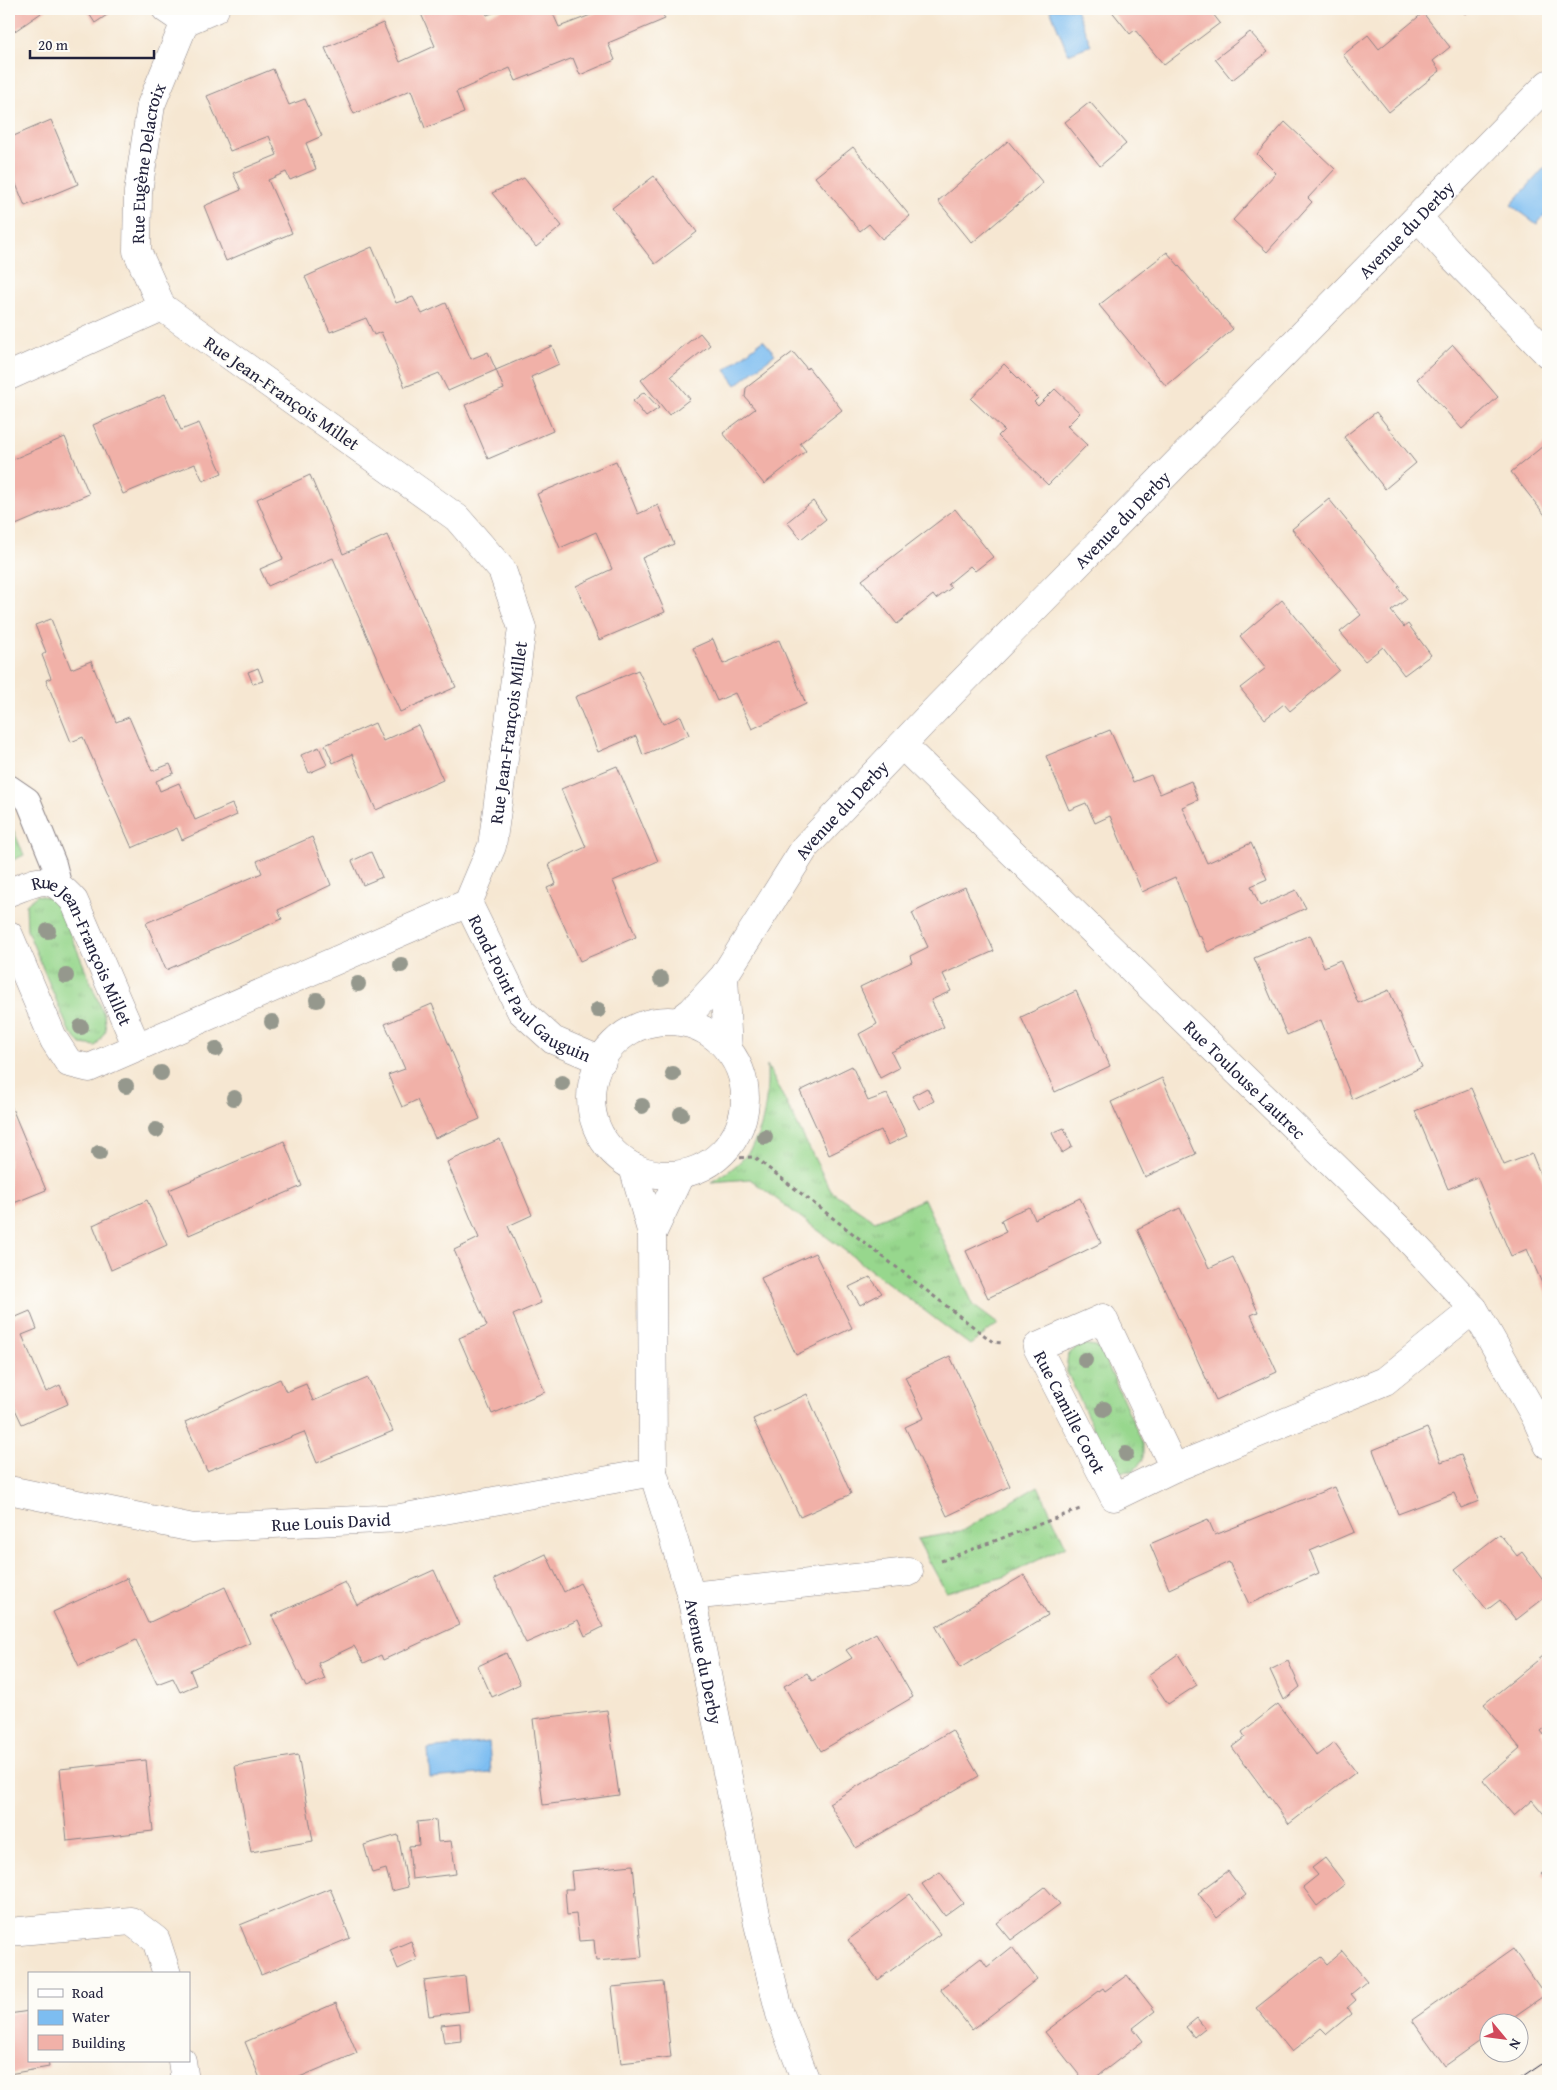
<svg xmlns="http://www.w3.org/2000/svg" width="1557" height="2090" font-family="'Gentium Book Plus',serif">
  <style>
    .grass { fill: url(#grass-tufts); stroke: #5c7c64 }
    .water { fill: #7dbdf1; stroke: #507096 }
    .building { fill: #f1b1a8 }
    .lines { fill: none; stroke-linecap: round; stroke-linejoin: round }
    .service-casing { stroke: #8c8486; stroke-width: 26 }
    .minor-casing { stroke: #8c8486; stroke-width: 29 }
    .path { stroke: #8c8486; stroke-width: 3; stroke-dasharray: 4 4; stroke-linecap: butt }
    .service { stroke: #fff; stroke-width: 24 }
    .minor { stroke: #fff; stroke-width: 28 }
    .tram { stroke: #22223b; stroke-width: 1 }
    .tree { fill: #95988d }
    .labels { text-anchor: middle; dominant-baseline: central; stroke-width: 4; stroke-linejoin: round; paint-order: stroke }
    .street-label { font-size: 18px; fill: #22223b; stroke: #fdfcf7 }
  </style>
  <defs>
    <pattern id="grass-tufts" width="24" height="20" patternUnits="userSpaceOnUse" patternTransform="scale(1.25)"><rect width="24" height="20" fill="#97d78d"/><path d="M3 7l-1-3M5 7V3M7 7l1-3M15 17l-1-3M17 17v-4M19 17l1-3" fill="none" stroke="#82b87b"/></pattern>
  </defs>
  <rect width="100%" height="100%" fill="#fdfcf7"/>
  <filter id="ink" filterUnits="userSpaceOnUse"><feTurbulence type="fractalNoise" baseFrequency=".02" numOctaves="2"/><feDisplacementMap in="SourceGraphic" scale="10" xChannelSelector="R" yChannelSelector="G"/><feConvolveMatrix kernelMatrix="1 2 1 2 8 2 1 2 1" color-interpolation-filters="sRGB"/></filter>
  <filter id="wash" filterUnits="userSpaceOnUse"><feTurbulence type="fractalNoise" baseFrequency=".0096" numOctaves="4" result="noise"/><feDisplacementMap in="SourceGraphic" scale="20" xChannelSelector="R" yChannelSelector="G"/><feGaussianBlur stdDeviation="1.12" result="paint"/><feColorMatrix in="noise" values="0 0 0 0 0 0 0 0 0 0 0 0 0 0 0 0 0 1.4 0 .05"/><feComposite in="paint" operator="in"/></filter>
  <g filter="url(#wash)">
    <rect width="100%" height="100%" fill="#f6e7d2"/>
    <path class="grass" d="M9,820L24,855L9,862Z
      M37,895L51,898L62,913L104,1015L106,1030L96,1046L81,1044L69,1031L27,930L26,905Z
      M767,1065L831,1191L875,1221L924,1199L974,1306L998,1324L970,1345L750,1179L711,1182C719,1177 727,1173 734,1167C765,1143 768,1101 767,1065Z
      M1082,1344L1096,1346L1105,1359L1143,1444V1459L1134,1471L1119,1472L1109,1462L1066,1370L1068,1354Z
      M1038,1486L1066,1546L1004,1577L946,1592L917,1539L960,1532Z"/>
    <path class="water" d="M1050,9H1076L1091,45L1068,54Z
      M1545,167L1548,169V211L1537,224L1511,205Z
      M763,340L775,354L736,385L725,370Z
      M489,1742L491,1773L430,1778L428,1749Z"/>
    <g id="blocks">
      <path class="building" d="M9,9H47L9,35Z
        M86,9H108L110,13L95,23Z
        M419,9H484L487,15L504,9H551L559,27L596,13L594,9H660L665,19L608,43L615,60L580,75L573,58L516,81L510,68L456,92L464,113L425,128L411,90L354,114L325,48L383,23L400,62L435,46Z
        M1110,9H1209L1220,23L1164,65L1135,30L1130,34Z
        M1461,9H1472L1465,14Z
        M1423,13L1450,47L1433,61L1440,71L1389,112L1343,55L1368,35L1379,49Z
        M1250,32L1268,52L1232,80L1215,59Z
        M273,69L289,105L305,99L322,136L306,143L316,169L290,180L286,172L268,180L292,233L226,261L204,206L241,190L233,173L277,155L269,136L230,151L207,96Z
        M1090,102L1126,144L1100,166L1065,122Z
        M51,120L78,184L25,206L11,172L9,173V138Z
        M1285,122L1335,169L1308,198L1312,202L1267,252L1233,220L1276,173L1257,154Z
        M1008,141L1043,183L972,243L938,201Z
        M853,147L910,216L882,239L869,224L860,231L815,177Z
        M654,176L697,232L655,264L612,208Z
        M524,178L562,226L536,247L492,193Z
        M9,221L14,232L9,234Z
        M372,247L396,303L413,297L422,314L446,303L471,359L488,352L496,370L448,391L439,373L405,387L381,332L374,335L366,318L330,332L305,277Z
        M1167,252L1233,329L1166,386L1099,305Z
        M700,333L710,345L671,376L690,399L669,415L641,380Z
        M1453,345L1498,397L1462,429L1417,379Z
        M552,346L559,364L531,377L553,431L488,459L465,405L504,389L496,370Z
        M793,352L807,369L808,367L842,410L800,443L806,451L764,484L723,433L755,409L745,397L746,388Z
        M1004,364L1038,398L1034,402L1038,406L1055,389L1080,413L1067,426L1087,445L1048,485L998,436L1004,430L971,399Z
        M644,392L659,408L646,417L633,401Z
        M165,394L181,430L199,423L222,473L203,481L195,464L123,494L93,425Z
        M1376,412L1416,463L1385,489L1344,437Z
        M65,437L89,494L11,527L9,521V461Z
        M1548,442V519L1511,472Z
        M616,461L638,514L658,505L674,544L642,558L665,612L599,640L576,586L612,569L596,532L560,548L537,494Z
        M310,475L343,554L387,535L456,687L400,712L333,558L268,586L260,569L283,559L257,499Z
        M1329,499L1400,586L1398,587L1407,599L1391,611L1404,627L1408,624L1431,655L1404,675L1383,647L1365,661L1340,632L1361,615L1292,529Z
        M813,501L826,519L801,539L787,522Z
        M955,509L993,557L975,571L970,566L948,584L951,588L936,599L933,595L897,624L862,580Z
        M1282,600L1339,670L1290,711L1284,704L1265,719L1240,688L1266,668L1240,636Z
        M51,619L71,669L91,661L116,722L129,717L152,771L170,764L174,773L156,781L160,791L179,783L195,820L232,804L237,815L182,840L177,828L132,848L83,737L71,742L46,680L51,678L42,655L46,652L35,625Z
        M713,639L723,664L779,640L806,704L752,729L735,693L717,701L693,648Z
        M258,668L263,681L253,684L248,672Z
        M638,670L663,724L681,716L689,735L643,755L636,736L598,752L575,697Z
        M375,723L383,741L418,725L443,780L376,810L352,754L333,763L325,745Z
        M1110,730L1133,782L1151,775L1160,794L1191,781L1198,800L1182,807L1207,863L1251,843L1267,879L1251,886L1260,906L1296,890L1306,908L1208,952L1200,935L1198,936L1175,877L1142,892L1110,816L1095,823L1086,803L1069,810L1046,756Z
        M319,747L327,765L309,773L301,755Z
        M617,766L658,861L613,881L636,937L580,961L547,888L556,884L549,864L586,847L561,789Z
        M312,837L331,885L278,910L282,919L166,970L146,923L262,873L257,861Z
        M371,852L382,877L363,885L352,861Z
        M965,887L994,951L943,974L951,991L931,1000L944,1027L891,1052L899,1068L880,1078L859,1034L877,1024L860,987L912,962L910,956L928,947L912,913Z
        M1310,935L1324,967L1340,960L1358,1003L1389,990L1422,1067L1352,1099L1321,1020L1287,1035L1254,958Z
        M1076,991L1110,1066L1055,1092L1021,1017Z
        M432,1004L480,1119L435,1138L417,1100L402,1107L388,1075L405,1069L385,1024Z
        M852,1066L868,1101L887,1094L907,1136L888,1145L881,1130L829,1155L800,1091Z
        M1162,1078L1196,1154L1145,1177L1111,1102Z
        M927,1088L934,1101L919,1109L912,1096Z
        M1471,1088L1504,1165L1532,1154L1548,1193V1297L1527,1249L1511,1256L1477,1177L1448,1189L1415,1111Z
        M9,1101L46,1190L9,1205Z
        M1064,1128L1072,1147L1062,1153L1052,1133Z
        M500,1139L532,1215L508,1226L541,1303L513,1315L545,1392L492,1414L459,1338L487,1326L454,1250L479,1238L447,1162Z
        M284,1141L302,1186L189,1235L169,1190Z
        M1080,1198L1101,1243L988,1298L966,1251L1006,1232L1001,1220L1014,1213L1029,1207L1035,1219Z
        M147,1200L167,1245L111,1270L93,1225Z
        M1180,1208L1209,1268L1233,1257L1258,1312L1251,1315L1277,1372L1216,1400L1137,1229Z
        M815,1253L852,1328L796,1355L761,1278Z
        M870,1277L882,1293L860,1305L849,1287Z
        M30,1311L37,1329L22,1335L46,1392L60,1385L68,1404L22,1424L13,1405L9,1407V1320Z
        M950,1356L1010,1486L947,1516L905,1427L924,1418L905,1377Z
        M368,1378L393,1431L317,1463L304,1432L207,1471L185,1422L280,1379L286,1392L306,1384L313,1401Z
        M807,1394L851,1494L800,1517L753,1419Z
        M1427,1428L1441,1462L1461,1455L1479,1501L1461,1508L1454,1493L1398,1514L1373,1450Z
        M1334,1487L1354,1532L1310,1551L1319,1573L1249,1604L1229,1562L1169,1589L1150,1544L1208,1519L1215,1535Z
        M1500,1534L1517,1556L1522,1552L1548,1587V1595L1516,1620L1500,1600L1487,1610L1455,1569Z
        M546,1554L564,1592L580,1583L603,1627L585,1636L578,1620L526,1643L494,1579Z
        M434,1570L459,1625L383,1660L381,1655L364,1663L354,1646L318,1663L325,1679L306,1687L272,1616L345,1582L357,1605Z
        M1024,1575L1048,1615L960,1668L936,1627Z
        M127,1578L148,1623L225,1587L250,1643L190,1670L196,1685L180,1692L173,1678L157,1684L136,1640L79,1666L53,1612Z
        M876,1633L913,1697L821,1751L784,1686L807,1673L812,1681L852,1658L846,1650Z
        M1548,1652V1725L1541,1731L1548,1740V1819L1532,1800L1514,1816L1483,1780L1520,1748L1484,1704Z
        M506,1653L520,1684L492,1697L478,1666Z
        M1178,1654L1197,1685L1168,1704L1148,1675Z
        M1288,1661L1300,1687L1284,1700L1270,1670Z
        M1278,1704L1317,1756L1334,1743L1356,1772L1289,1824L1232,1747L1245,1737L1242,1732Z
        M607,1710L619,1795L543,1805L533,1719Z
        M952,1730L979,1776L856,1848L829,1803Z
        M298,1755L313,1841L251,1852L235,1766Z
        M146,1760L153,1831L67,1841L60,1769Z
        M436,1820L438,1842L451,1841L456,1874L412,1879L409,1846L419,1845L417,1822Z
        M398,1835L408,1887L392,1891L386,1869L372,1873L364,1845Z
        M1325,1858L1345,1884L1317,1906L1303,1887L1318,1875L1312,1868Z
        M633,1865L642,1957L596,1961L594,1940L579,1941L576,1914L567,1915L565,1889H573L571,1871Z
        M1548,1869V1881L1542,1874Z
        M1228,1871L1246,1895L1217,1918L1198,1893Z
        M940,1872L963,1903L945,1916L922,1884Z
        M1045,1887L1060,1904L1011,1940L997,1923Z
        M330,1888L350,1938L261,1975L240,1925Z
        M910,1894L940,1934L878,1980L848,1940Z
        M411,1941L417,1960L398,1969L390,1950Z
        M1012,1947L1037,1979L972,2030L940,1989L981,1958L987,1967Z
        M1513,1949L1545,1995L1506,2022H1490V2034L1445,2066L1412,2020Z
        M1342,1951L1367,1981L1351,1994L1356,2000L1347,2008L1351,2014L1327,2034L1321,2028L1292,2052L1256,2008L1321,1957L1327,1964Z
        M1127,1975L1155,2011L1133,2028L1143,2041L1091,2081H1084L1045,2032L1103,1988L1105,1991Z
        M465,1976L469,2011L429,2016L424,1981Z
        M663,1982L671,2057L621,2063L612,1987Z
        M336,2003L357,2053L290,2081H261L245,2042Z
        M29,2011V2061H48L49,2067L9,2074V2014Z
        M1197,2018L1205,2028L1194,2037L1186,2027Z
        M460,2023L461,2041L444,2043L441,2025Z"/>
    </g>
  </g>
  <g filter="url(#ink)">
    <use href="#blocks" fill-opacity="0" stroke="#8c8486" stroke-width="1"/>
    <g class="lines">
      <defs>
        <path id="service" d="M9,787L28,800L54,864L59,884"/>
        <g id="minor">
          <path d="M166,9L185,22"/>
          <path d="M1419,218L1453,257L1548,354"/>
          <path id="s1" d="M162,307L137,251L138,192L151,105L185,22L215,9"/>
          <path d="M9,376L162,307"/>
          <path id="s2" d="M902,745L1401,1231L1474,1309L1535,1416L1548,1445"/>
          <path id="s3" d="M9,892C42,880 48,872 74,901L137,1047"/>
          <path id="s4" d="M468,903L521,1011L553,1040L602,1061"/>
          <path id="s5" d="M9,935L54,1040L69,1063L89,1068L468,903L492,846L522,628L502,570L457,518L162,307"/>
          <path d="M724,976L728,1050"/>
          <path id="s6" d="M679,1021L692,1011L724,976L806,846L933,712L1548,84"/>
          <circle cx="668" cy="1098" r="77"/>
          <path id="s7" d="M633,1167L652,1234L653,1472L691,1596L758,1924L780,2014L806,2081"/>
          <path d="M652,1234L680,1175"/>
          <path id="s8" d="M1174,1468L1103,1318L1037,1347L1114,1497L1174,1468L1385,1381L1474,1309"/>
          <path id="s9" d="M9,1490L193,1528L400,1518L653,1472"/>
          <path d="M691,1596L909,1572"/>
          <path d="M9,1932L131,1921L156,1940L167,1974"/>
          <path d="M182,2061L185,2081"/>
        </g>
      </defs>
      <use href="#service" class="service-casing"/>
      <use href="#minor" class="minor-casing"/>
      <path class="path" d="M716,1159L754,1157L993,1342L1002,1343
        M941,1561L1080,1509"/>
      <use href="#service" class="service"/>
      <use href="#minor" class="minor"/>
      <path class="tram" d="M1517,2081L1548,2060"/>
    </g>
    <g class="tree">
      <circle cx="48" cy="931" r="8"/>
      <circle cx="401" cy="965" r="8"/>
      <circle cx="66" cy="976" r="8"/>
      <circle cx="661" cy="979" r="8"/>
      <circle cx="358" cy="984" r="8"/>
      <circle cx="317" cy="1000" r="8"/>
      <circle cx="598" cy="1010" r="8"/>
      <circle cx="272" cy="1022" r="8"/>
      <circle cx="81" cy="1027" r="8"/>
      <circle cx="216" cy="1049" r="8"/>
      <circle cx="161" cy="1073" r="8"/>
      <circle cx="673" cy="1074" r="8"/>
      <circle cx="562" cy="1083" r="8"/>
      <circle cx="126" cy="1086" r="8"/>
      <circle cx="234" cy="1098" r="8"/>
      <circle cx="642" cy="1106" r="8"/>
      <circle cx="681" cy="1114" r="8"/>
      <circle cx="156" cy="1130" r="8"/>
      <circle cx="765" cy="1137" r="8"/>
      <circle cx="99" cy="1153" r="8"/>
      <circle cx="1085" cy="1360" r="8"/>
      <circle cx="1104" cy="1409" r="8"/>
      <circle cx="1126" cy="1454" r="8"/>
    </g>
  </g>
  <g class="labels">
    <g class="street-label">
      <text stroke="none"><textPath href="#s1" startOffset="150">Rue Eugène Delacroix</textPath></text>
      <text stroke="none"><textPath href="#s6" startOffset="1078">Avenue du Derby</textPath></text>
      <text transform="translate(282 393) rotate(35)">Rue Jean-François Millet</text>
      <text stroke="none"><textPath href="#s6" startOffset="672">Avenue du Derby</textPath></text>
      <text stroke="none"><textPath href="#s5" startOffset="752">Rue Jean-François Millet</textPath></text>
      <text stroke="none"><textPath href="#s6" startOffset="268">Avenue du Derby</textPath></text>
      <text stroke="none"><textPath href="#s3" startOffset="116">Rue Jean-François Millet</textPath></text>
      <text stroke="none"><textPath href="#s4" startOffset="109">Rond-Point Paul Gauguin</textPath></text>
      <text stroke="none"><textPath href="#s2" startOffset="479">Rue Toulouse Lautrec</textPath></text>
      <text stroke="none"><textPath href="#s8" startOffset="311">Rue Camille Corot</textPath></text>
      <text stroke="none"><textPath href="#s9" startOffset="326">Rue Louis David</textPath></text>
      <text stroke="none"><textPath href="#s7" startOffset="504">Avenue du Derby</textPath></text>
    </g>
  </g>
  <rect width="1557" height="2090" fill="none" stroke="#fdfcf7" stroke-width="30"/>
  <rect x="28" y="1972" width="162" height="90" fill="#fdfcf7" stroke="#a5a5ac"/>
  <rect x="38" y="1989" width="25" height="8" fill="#ffffff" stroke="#a5a5ac"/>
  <text x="72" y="1998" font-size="15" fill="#22223b">Road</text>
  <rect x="38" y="2010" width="25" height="15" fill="#7dbdf1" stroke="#a5a5ac"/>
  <text x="72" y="2022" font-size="15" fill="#22223b">Water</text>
  <rect x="38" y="2035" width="25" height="15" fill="#f1b1a8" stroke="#a5a5ac"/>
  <text x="72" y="2048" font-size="15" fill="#22223b">Building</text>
  <g transform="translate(1504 2038) rotate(119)"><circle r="24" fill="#fdfcf7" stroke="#a5a5ac"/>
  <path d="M0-4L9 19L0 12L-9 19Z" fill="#d1495b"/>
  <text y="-8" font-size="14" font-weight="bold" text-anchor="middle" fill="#22223b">N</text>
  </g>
  <path d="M30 50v8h124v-8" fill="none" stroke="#22223b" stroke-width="2.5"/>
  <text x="38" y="50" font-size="15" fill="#22223b" stroke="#fdfcf7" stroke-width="4" paint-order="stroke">20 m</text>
</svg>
